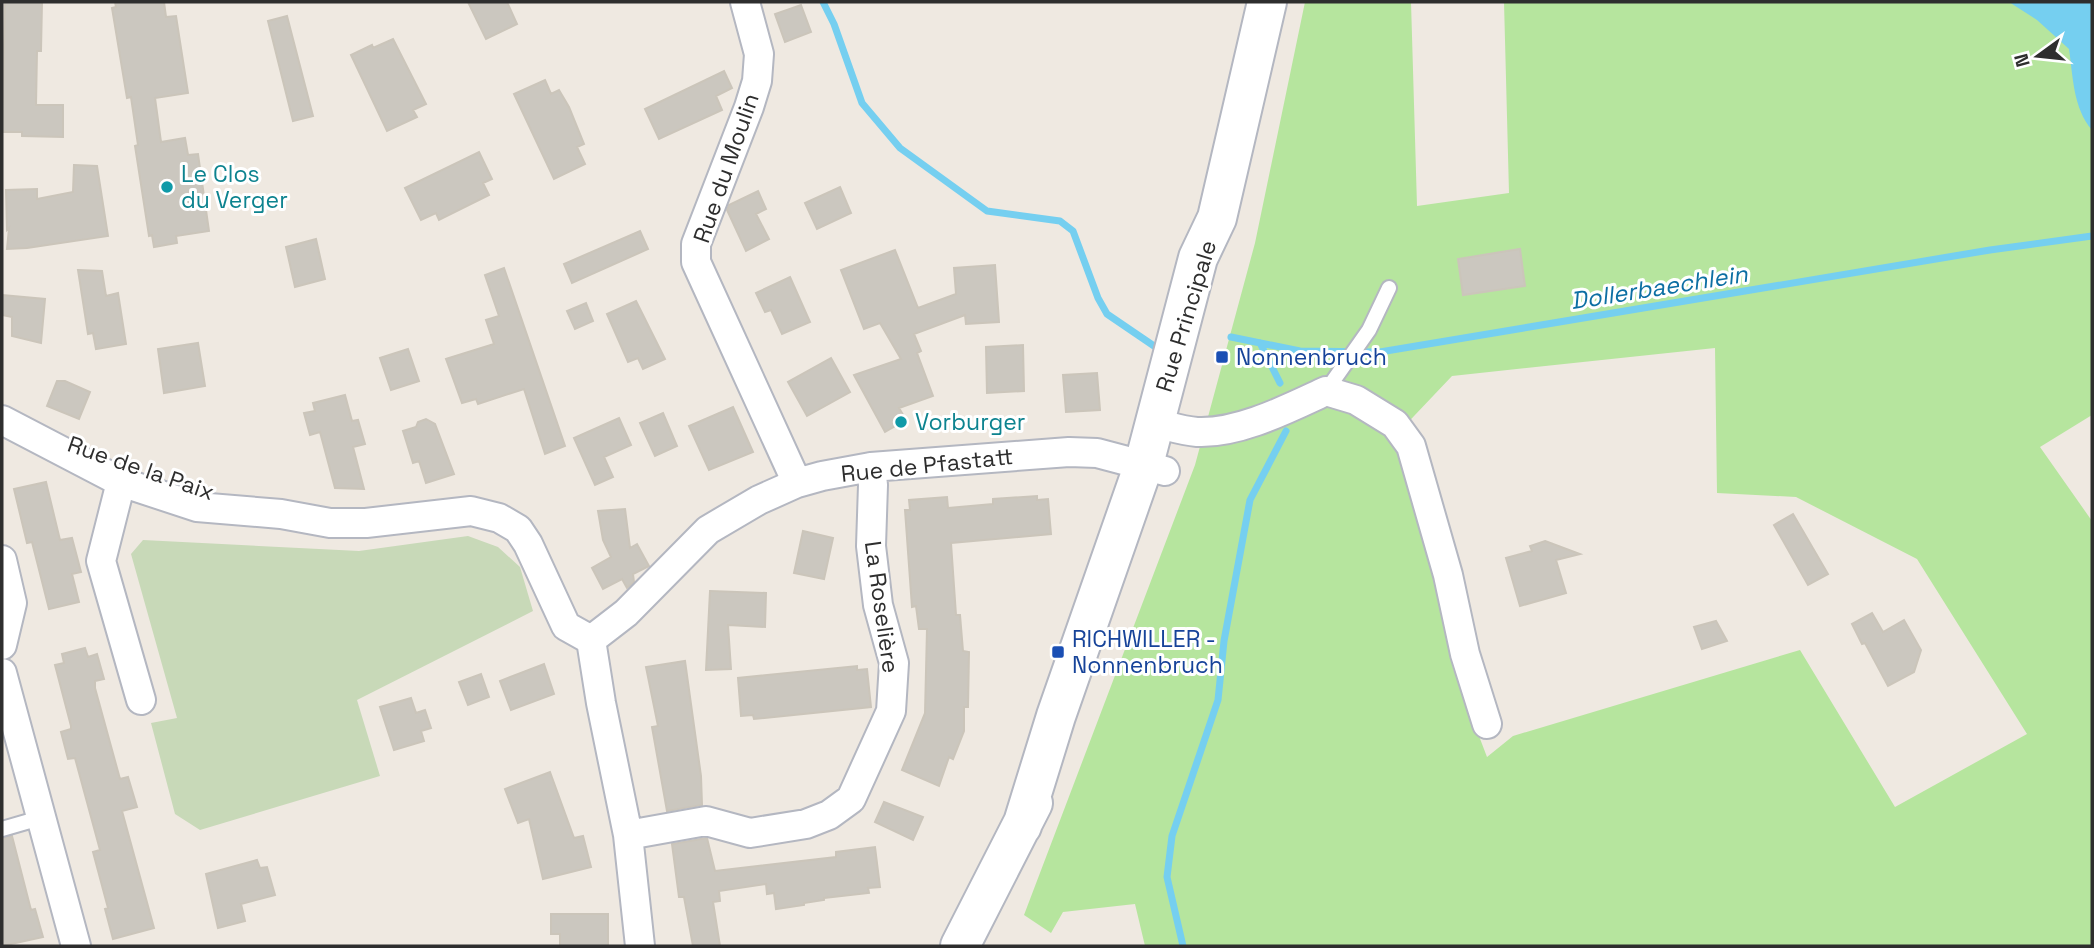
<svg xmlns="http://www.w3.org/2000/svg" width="2094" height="948" font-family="'Space Grotesk',sans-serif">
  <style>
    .green { fill: #b6e59e; fill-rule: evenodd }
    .cemetery { fill: #c8d9b8 }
    .water { fill: #75cff0 }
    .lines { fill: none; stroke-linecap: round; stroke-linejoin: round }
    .stream { stroke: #75cff0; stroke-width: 7 }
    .building { fill: #cbc7bf; stroke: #cbc5ba; stroke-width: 2 }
    .service-casing { stroke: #b4b7c1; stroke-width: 18 }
    .minor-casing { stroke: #b4b7c1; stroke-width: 32 }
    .secondary-casing { stroke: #b4b7c1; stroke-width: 42 }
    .service { stroke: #fff; stroke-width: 14 }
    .minor { stroke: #fff; stroke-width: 28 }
    .secondary { stroke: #fff; stroke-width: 38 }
    .culture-dot { fill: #0f9aa8; stroke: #fff; stroke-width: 2.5 }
    .transit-dot { fill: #1a4fb4; stroke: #fff; stroke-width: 2.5 }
    .labels { text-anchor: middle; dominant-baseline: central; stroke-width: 6; stroke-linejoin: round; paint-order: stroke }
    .street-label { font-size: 23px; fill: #2e2e2e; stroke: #fff }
    .culture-label { font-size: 23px; fill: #0d838f; stroke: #fff; text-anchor: start }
    .transit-label { font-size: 23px; fill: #164399; stroke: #fff; text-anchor: start }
    .water-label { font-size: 24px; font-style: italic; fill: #0d6fa3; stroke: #fff }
  </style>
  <rect width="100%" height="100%" fill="#efe9e1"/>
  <path class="green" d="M1305,2H1411L1417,206L1509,193L1504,2H2092V415L2040,447L2092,521V946H1145L1135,904L1063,912L1051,933L1024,915L1195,465L1255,243ZM1715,348L1717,493L1796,497L1917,559L2027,734L1895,807L1800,650L1513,736L1487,757L1453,668L1435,575L1421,534L1396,435L1452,376Z"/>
  <path class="cemetery" d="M468,536L498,547L520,567L533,611L357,700L380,776L200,830L175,814L151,723L177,718L131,554L143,540L359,551Z"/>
  <path class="water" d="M2009,2H2092V130C2073,108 2073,76 2069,49L2037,20Z"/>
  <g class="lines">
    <path class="stream" d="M823,2L834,24L862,103L900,148L987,211L1060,221L1073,231L1098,298L1107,314L1154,346
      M1231,337L1300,351L1380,352L1990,250L2092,236
      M1260,343L1280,383
      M1183,946L1167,877L1172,836L1218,700L1224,641L1250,500L1286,431"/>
  </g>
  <path class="building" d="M5,2H42L41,51H37L36,105H63V137L22,136V132H2Z
    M115,2H164L166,17L176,16L188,93L155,98L161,142L185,138L188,155L198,154L209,231L176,236L177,243L154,247L152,235L149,236L135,146L138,145L131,97L127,98L112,8L116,7Z
    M468,2H507L517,24L486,39Z
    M801,5L811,32L785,42L775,14Z
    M287,16L313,116L293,121L268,21Z
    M393,39L426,104L413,110L417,117L387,131L351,55L372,45L373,48Z
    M724,71L732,88L716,96L722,110L659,139L645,109Z
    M545,80L551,94L559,90L569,107L584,144L577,147L585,164L554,179L514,94Z
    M479,152L492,179L483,183L489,195L439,220L436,213L421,220L405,188Z
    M74,165L97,166L108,236L27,248L7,249L9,228L7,230L6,190L37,189V199L73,192Z
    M840,187L851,213L817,229L805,203Z
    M758,191L766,209L756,214L769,239L746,251L727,210L729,205Z
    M640,231L648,249L572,283L564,264Z
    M316,239L325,279L295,287L286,247Z
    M1520,249L1525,286L1463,295L1458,259Z
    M895,250L918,308L956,294L954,268L995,265L999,322L966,324L965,315L914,334L921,351L917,353L933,396L899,408L906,420L885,432L854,375L901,359L880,323L864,329L841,270Z
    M504,268L565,446L545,454L524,389L478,404L476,399L462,403L446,359L494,344L486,320L499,316L485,275Z
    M78,270L102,271L106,296L118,293L126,344L96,349L93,333L88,334Z
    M790,277L810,322L782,334L771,310L765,312L756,293Z
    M2,295L45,299L41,343L12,336V317L2,315Z
    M636,301L665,359L643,369L638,358L628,362L607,314Z
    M586,303L593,321L575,329L567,311Z
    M198,343L205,386L164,393L158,349Z
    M1023,345L1024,391L987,393L986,347Z
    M408,349L419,381L391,390L380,358Z
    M831,358L850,392L807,416L788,382Z
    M1097,373L1100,410L1066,412L1063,375Z
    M57,381H65L90,392L79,419L47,406Z
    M345,395L352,421L358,420L365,444L353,447L364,489L335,488L320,432L310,435L304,413L315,411L313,403Z
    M733,407L753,452L709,470L689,426Z
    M663,413L677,446L655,456L640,423Z
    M619,418L631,445L604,457L613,477L595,485L574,438Z
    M426,419L435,424L454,474L426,483L419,461L413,463L403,431L416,427L418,422Z
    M46,482L60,540L72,538L81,572L72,574L79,602L49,609L32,542L27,543L14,489Z
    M1037,496V500L1048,499L1051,534L951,543L956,615H960L963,651L969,652L968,707H964V731L953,759L949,757L939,786L902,770L925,713L927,629H919L916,606L912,607L905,510H910L909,500L947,497L948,508L993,504V499Z
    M625,509L630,548L637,544L649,566L633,574L634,582L627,588L622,579L603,589L592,568L611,557L603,540L598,511Z
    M1793,514L1828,574L1808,585L1774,525Z
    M803,531L833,538L824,579L794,573Z
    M1545,541L1580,554L1556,560L1566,593L1520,606L1506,558L1532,551L1530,546Z
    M710,591L766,593L765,627L728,625L731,669L706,670Z
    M1872,613L1883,632L1904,620L1921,650L1914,672L1888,686L1865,643L1862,644L1852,624Z
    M1716,621L1727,641L1702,649L1694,627Z
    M85,648L88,657L97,654L104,679L95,681V688L120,779L128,777L137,807L122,811L154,928L113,939L105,909L108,908L93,852L100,850L75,758L68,759L61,732L71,729V726L55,665L64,663L62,654Z
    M685,661L701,776L702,805L667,811L652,727L658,726L646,667Z
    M544,664L554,694L511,710L500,681Z
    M857,666V670L867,669L871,707L754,719L753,715L741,716L738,678Z
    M481,674L489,697L468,705L459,682Z
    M411,698L416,713L425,710L431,728L421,731L424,741L394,750L380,707Z
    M550,772L574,838L583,836L591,867L543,879L529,819L518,823L505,789Z
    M884,802L923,817L913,840L875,822Z
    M12,836L31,910L35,909L43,937L2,946V838Z
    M707,838L715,871L836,857V852L875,847L880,887L868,888L869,893L824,898V900L804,903V905L776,909L774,893L767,894L766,884L719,891L720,901L713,902L720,946H693L684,897H679L672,844Z
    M257,860L260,868L267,867L275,895L241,904L245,921L218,928L206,874Z
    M551,914H608V946H560V934H551Z"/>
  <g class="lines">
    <defs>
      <path id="service" d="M1326,391L1369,330L1389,288
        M2,829L40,818"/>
      <path id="minor" d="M745,2L759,54L757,81L749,107L696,244V262L797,483
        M2,420L121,482L197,507L281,514L330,523H366L471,511L499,518L518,529L528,544L566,626L591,640
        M1155,423C1168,426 1183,431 1197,432C1239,434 1289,408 1326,391L1356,400L1395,424L1411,446L1448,575L1465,654L1487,724
        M121,482L101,561L141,700
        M2,560L12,603L2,645
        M591,640L626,613L708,530L759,500L797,483L822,476L871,467L1069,452L1097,453L1165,471
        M591,640L601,703L628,835L640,946
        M2,673L76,946
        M628,835L706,821L750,833L806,824L829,815L851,799L891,711L894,663L878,605L871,546L873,485L871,467"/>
      <path id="secondary" d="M1022,826L1056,716L1144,464L1198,258L1217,218L1267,2
        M960,946L1033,803"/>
    </defs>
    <use href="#service" class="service-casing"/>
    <use href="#minor" class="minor-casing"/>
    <use href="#secondary" class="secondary-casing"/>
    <use href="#service" class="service"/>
    <use href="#minor" class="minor"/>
    <use href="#secondary" class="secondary"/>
  </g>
  <g class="culture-dot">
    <circle cx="167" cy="187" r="7"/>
    <circle cx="901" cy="422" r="7"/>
  </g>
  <g class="transit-dot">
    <rect x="1215" y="350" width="14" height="14" rx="3.5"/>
    <rect x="1051" y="645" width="14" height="14" rx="3.5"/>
  </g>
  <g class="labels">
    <g class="street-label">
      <text transform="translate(726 168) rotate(-71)">Rue du Moulin</text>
      <text transform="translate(1186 316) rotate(-73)">Rue Principale</text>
      <text transform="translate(927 465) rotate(-6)">Rue de Pfastatt</text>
      <text transform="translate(141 468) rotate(19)">Rue de la Paix</text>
      <text transform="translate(882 607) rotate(82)">La Roselière</text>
    </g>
    <g class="culture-label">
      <text x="181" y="174">Le Clos<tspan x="181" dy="26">du Verger</tspan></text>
      <text x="915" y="422">Vorburger</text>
    </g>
    <g class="transit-label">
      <text x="1236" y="357">Nonnenbruch</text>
      <text x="1072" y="639">RICHWILLER -<tspan x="1072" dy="26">Nonnenbruch</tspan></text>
    </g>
    <g class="water-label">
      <text transform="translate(1659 287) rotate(-9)">Dollerbaechlein</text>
    </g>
  </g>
  <rect width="2094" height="948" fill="none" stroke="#2e2e2e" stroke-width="7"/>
  <g transform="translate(2038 56) rotate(255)" stroke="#ffffff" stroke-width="5" paint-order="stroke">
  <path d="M0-5L12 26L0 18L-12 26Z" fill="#2e2e2e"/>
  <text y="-10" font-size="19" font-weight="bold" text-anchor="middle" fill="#2e2e2e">N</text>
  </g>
</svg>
